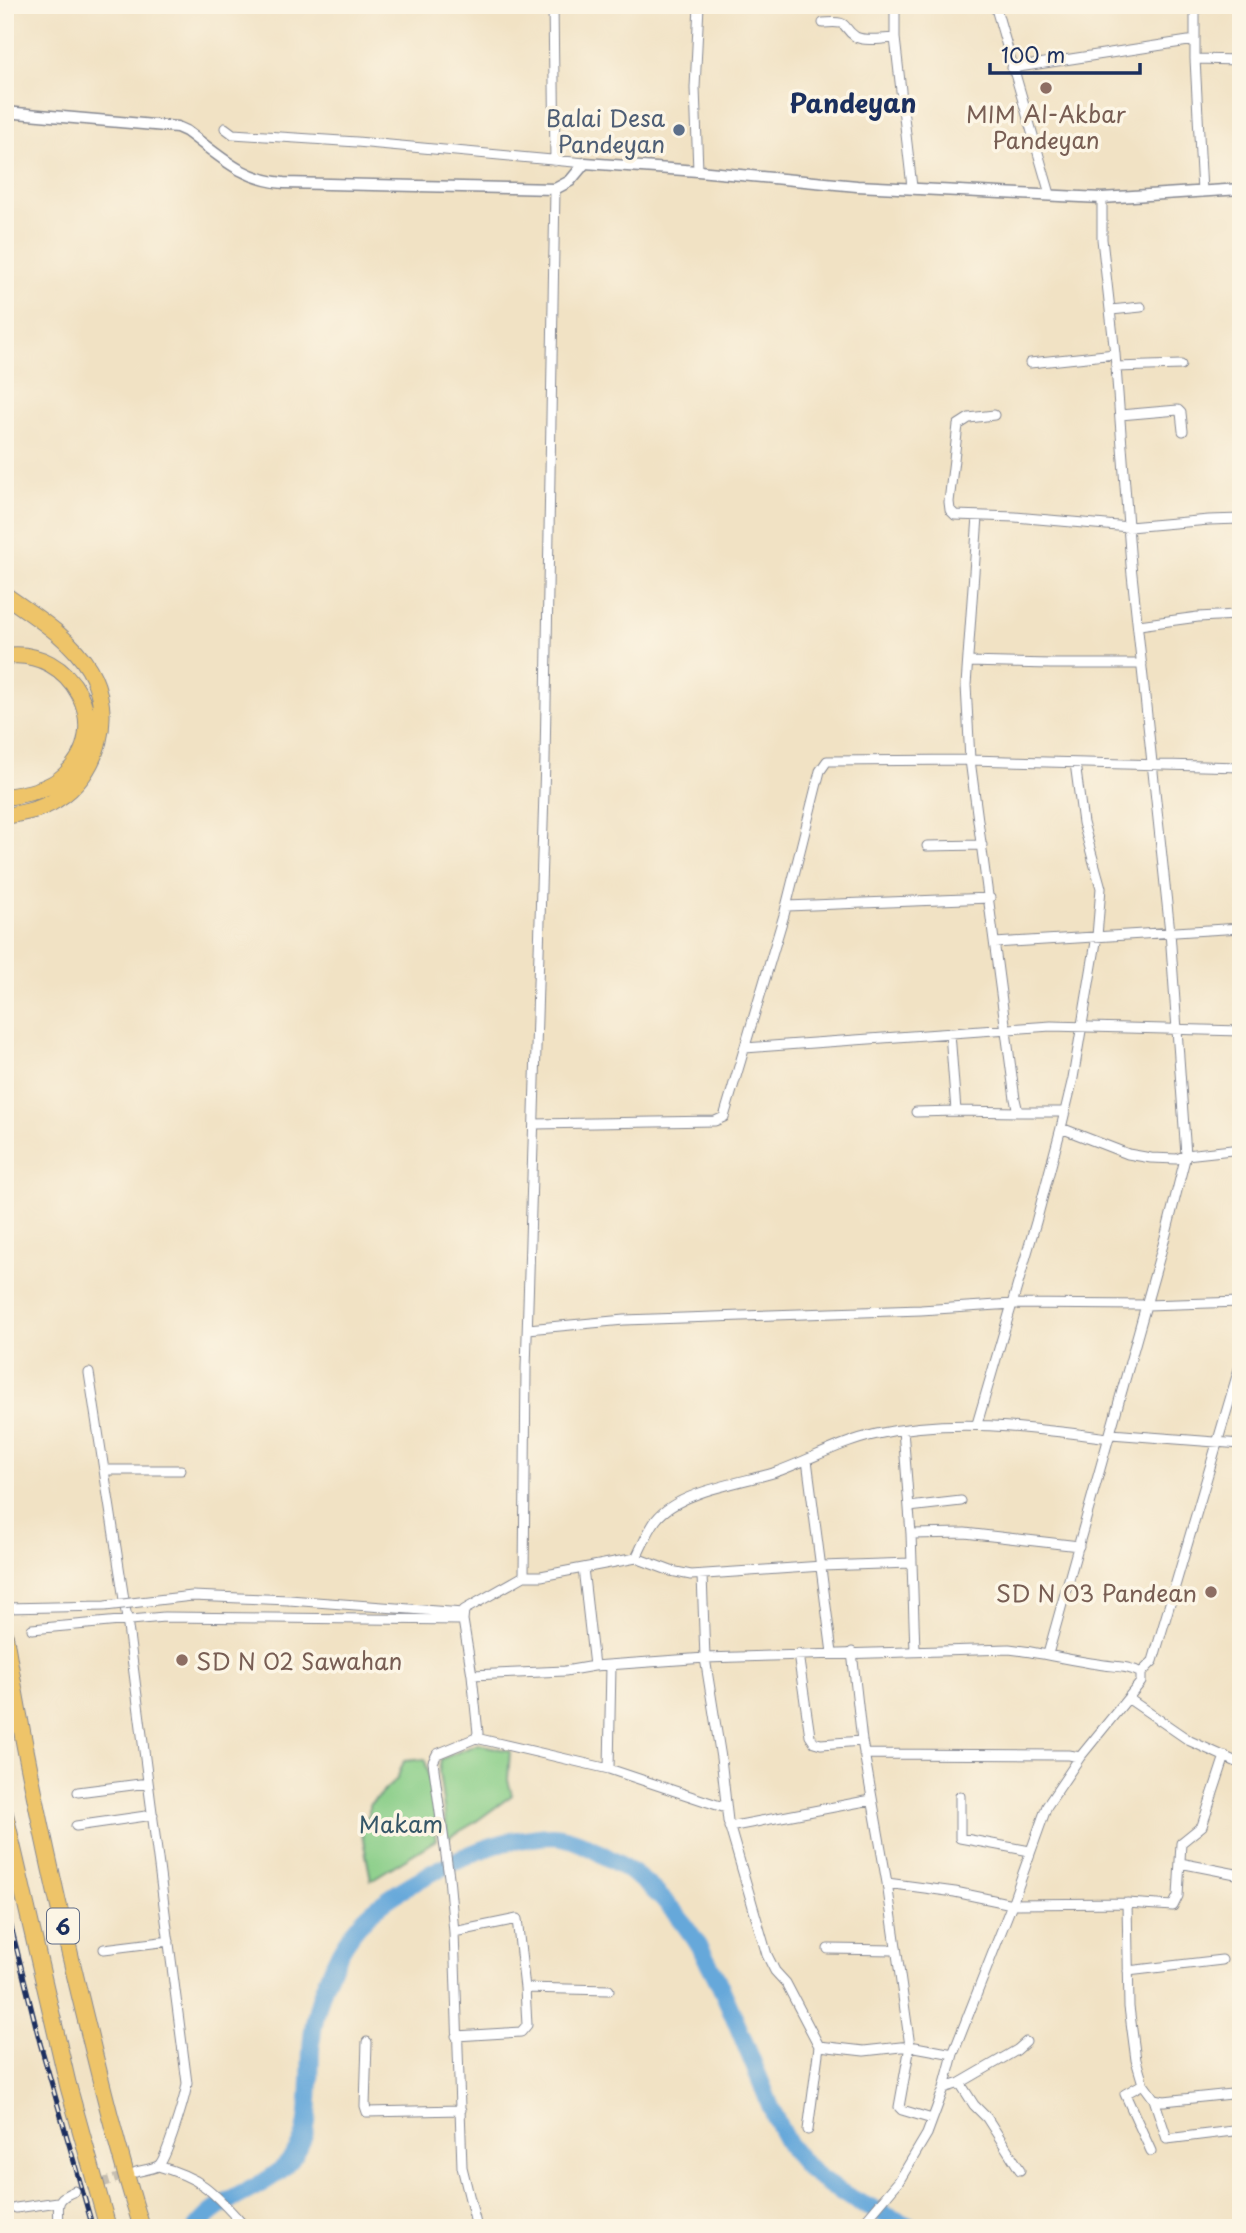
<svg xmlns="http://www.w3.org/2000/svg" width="1246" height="2233" font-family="'Playpen Sans',sans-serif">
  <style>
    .green { fill: #89ce88; stroke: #527e73; stroke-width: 2 }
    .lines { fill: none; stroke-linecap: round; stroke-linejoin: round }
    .river { stroke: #66a8da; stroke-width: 18 }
    .minor-tunnel { stroke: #c6beb0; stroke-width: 9; stroke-dasharray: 9 4.5; stroke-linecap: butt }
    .minor-casing { stroke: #868891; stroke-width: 11 }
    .tertiary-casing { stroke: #868891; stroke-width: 13 }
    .motorway-casing { stroke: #868891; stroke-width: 18 }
    .minor { stroke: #fff; stroke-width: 9 }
    .tertiary { stroke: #fff; stroke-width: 10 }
    .motorway { stroke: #eec469; stroke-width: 16 }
    .rail-casing { stroke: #1b2f5e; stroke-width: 5 }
    .rail { stroke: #fcf5e5; stroke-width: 2.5; stroke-dasharray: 8; stroke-linecap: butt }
    .minor-bridge-casing { stroke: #868891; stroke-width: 11; stroke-linecap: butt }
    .minor-bridge { stroke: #fff; stroke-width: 9 }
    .education-dot { fill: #8d6e63; stroke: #fcf5e5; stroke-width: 2.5 }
    .service-dot { fill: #5c6f8a; stroke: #fcf5e5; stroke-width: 2.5 }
    .labels { text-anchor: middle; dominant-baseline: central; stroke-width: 7; stroke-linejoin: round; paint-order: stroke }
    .shield { fill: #fcf5e5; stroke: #5e6a86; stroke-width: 2 }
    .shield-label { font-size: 21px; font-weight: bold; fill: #1b2f5e }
    .education-label { font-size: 23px; fill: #785e54; stroke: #fcf5e5 }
    .service-label { font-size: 23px; fill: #4e5e75; stroke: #fcf5e5; text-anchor: end }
    .park-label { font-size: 23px; fill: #365768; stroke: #fcf5e5 }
    .quarter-label { font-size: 26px; font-weight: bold; fill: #1b2f5e; stroke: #fcf5e5 }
  </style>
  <rect width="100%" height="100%" fill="#fcf5e5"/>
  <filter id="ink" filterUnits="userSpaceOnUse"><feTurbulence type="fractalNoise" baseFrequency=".0143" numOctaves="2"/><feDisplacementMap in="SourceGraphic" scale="14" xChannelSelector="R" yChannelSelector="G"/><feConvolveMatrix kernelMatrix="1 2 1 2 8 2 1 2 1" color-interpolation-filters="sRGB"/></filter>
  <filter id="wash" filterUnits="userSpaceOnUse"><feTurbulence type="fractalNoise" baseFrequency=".00686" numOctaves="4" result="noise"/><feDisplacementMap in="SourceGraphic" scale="28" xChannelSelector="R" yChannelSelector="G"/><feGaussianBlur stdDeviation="1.57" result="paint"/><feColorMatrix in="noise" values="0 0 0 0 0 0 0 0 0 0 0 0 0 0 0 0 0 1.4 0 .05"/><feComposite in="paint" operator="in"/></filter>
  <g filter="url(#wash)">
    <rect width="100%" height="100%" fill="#f1e2c4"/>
    <path class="green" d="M478,1744L510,1751L508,1780L512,1795L474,1823L448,1838L439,1772L441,1759Z
      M425,1759L437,1823L434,1829L436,1840L371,1880L360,1824L369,1815V1805L397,1779L404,1761Z"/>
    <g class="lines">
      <path class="river" d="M197,2228C227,2188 284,2190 303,2138C309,2122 309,2098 310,2081C311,2062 310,2042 314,2024C320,1988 338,1948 362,1921C390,1891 477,1845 518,1840C529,1839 541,1836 552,1836C572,1837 588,1846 605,1856C696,1905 720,1985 758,2075C770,2103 780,2139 802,2162C827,2190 875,2210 909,2226"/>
    </g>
  </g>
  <g filter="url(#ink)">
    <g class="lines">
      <path class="minor-tunnel" d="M75,2191L128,2175"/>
      <defs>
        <path id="minor" d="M553,5L555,161
          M895,5V38L912,187
          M995,5L1050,194
          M1195,5V59L1202,192
          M823,23C853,21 839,26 856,37C866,42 885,38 895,38
          M1195,59L1241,60
          M1012,68L1195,40
          M225,128L233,134L357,142L585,163
          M698,171L695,88L699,5
          M1111,310L1141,307
          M1030,363L1115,354
          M1116,367L1181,365
          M994,415L969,418L958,425L949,502L950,510L955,515L1015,517L1129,527L1209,520L1241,519
          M1120,415L1178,410L1181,413L1183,431
          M978,516L966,685L970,760L1015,1099L1018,1112H1065
          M1139,625L1198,617L1236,615
          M968,662L1051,664H1142
          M927,846L982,845
          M787,906L990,898
          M995,943L1241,928
          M950,1033L956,1111L1018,1112
          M745,1048L1051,1026L1241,1031
          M916,1112L956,1111
          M534,1124L715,1121L724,1117L784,915L820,771L827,761L970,760L1241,767
          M1061,1128L1128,1154L1151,1158L1177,1159L1186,1155L1241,1149
          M528,1329L624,1320L921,1310L1013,1304L1146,1305L1241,1302
          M89,1373L127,1619L187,2083C186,2094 166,2161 158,2166C152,2169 143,2170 136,2172
          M977,1424L1036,1222L1061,1128L1073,1078L1097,936L1101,888L1083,823L1075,763
          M903,1430L911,1534L915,1651
          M1111,1434L1241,1444
          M807,1460L832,1653
          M104,1470H181
          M909,1507L961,1501
          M911,1534L965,1533L1079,1546
          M636,1558C642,1546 648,1531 656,1520C677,1492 740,1483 773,1473C808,1461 840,1442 877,1434C954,1417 1032,1428 1109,1438
          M911,1563L822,1566L691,1575L671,1571L636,1558L541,1576H524L464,1610L463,1620L472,1675L565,1671L594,1666L705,1658L1009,1649C1039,1652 1068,1660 1098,1664C1112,1667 1128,1665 1141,1673
          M583,1568L594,1666
          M702,1575L705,1658L721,1758L728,1821L767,1955L775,1971L786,1983L819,2046L864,2051L910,2046L899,2107L902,2110L932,2119
          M524,1576L526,1369L545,760L555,189
          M289,1600L463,1613
          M32,1629L164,1617L463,1620
          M852,1652L862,1741L887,1883L910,2046L953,2054
          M798,1654L810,1736L814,1742L821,1744L862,1741
          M1048,1654L1166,1234L1186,1155L1170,932L1131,565L1115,354L1102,239V198
          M472,1675L478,1733L476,1738L437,1754L433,1762L449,1877L454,1932L462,2167L477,2228
          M1129,1699L1190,1741L1241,1764
          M476,1738L609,1769L726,1808
          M864,1754L1069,1755L1080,1757
          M609,1769L611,1665
          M78,1792L148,1783
          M960,1796V1838L1030,1851
          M76,1826L153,1815
          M729,1827L871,1800
          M1180,1863L1241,1875
          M887,1883L955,1892L1012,1904L1127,1903L1173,1906L1178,1896L1181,1843L1202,1826L1225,1756
          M1127,1903L1129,2007L1136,2060L1143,2084L1154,2099L1167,2139L1241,2130
          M454,1932L517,1919L525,1988L527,2025L521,2032L456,2036
          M104,1949L169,1941
          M828,1949L895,1950
          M1128,1971L1222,1960
          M525,1988L609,1990
          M367,2042L365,2106L367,2112L461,2110
          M960,2083L1017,2050L1026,2042
          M1143,2084L1125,2094L1151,2151
          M944,2088L960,2083L974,2105L987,2118L1020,2170
          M1154,2099L1164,2101L1241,2093
          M808,2130L819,2046
          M158,2166C205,2179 214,2193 246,2228
          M16,2208L58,2202
          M58,2228C61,2207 51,2200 75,2191
          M859,2228L899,2181L927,2134L944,2088L953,2054L1012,1904L1047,1806L1080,1757L1141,1682V1673L1153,1661L1241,1362"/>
        <path id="tertiary" d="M5,112L177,127L186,131C219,155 242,180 284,183L555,189L570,181L585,163L698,171L857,186L1102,198L1241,189"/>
        <path id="motorway" d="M5,595C34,616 70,637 89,669C115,713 99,774 56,800C41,810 22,813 5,816
          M5,656C72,646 116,728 65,775C49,790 26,794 5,797
          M5,1636C25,1757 51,1877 80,1996C99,2074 118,2152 142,2228
          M5,1814L68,2085L108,2228"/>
      </defs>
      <use href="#minor" class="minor-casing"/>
      <use href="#tertiary" class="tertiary-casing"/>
      <use href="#motorway" class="motorway-casing"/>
      <use href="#minor" class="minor"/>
      <use href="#tertiary" class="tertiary"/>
      <use href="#motorway" class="motorway"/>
      <defs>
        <path id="rail" d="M5,1902L40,2043L93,2228"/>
      </defs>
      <use href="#rail" class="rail-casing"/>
      <use href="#rail" class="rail"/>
      <defs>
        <path id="minor-bridge" d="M5,1608L105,1606L192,1596L289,1600"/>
      </defs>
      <use href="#minor-bridge" class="minor-bridge-casing"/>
      <use href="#minor-bridge" class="minor-bridge"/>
    </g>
  </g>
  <g class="education-dot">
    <circle cx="1046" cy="88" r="7"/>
    <circle cx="1211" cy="1592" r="7"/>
    <circle cx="182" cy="1660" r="7"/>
  </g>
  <circle class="service-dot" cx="679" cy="130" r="7"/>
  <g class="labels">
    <rect class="shield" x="47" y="1908.5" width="32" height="35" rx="5"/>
    <g class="shield-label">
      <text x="63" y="1926">6</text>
    </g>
    <g class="education-label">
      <text x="1046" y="113">MIM Al-Akbar<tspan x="1046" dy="26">Pandeyan</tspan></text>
      <text x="1197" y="1592" text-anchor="end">SD N 03 Pandean</text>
      <text x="196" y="1660" text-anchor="start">SD N 02 Sawahan</text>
    </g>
    <g class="service-label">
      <text x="665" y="117">Balai Desa<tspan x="665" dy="26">Pandeyan</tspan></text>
    </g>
    <g class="park-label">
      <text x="401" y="1823">Makam</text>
    </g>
    <g class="quarter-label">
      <text x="853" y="102">Pandeyan</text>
    </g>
  </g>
  <rect width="1246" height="2233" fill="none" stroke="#fcf5e5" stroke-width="28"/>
  <path d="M990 63v10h150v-10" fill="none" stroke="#1b2f5e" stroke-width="3.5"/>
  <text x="1001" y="63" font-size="21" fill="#1b2f5e" stroke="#fcf5e5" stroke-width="5" paint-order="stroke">100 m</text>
</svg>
